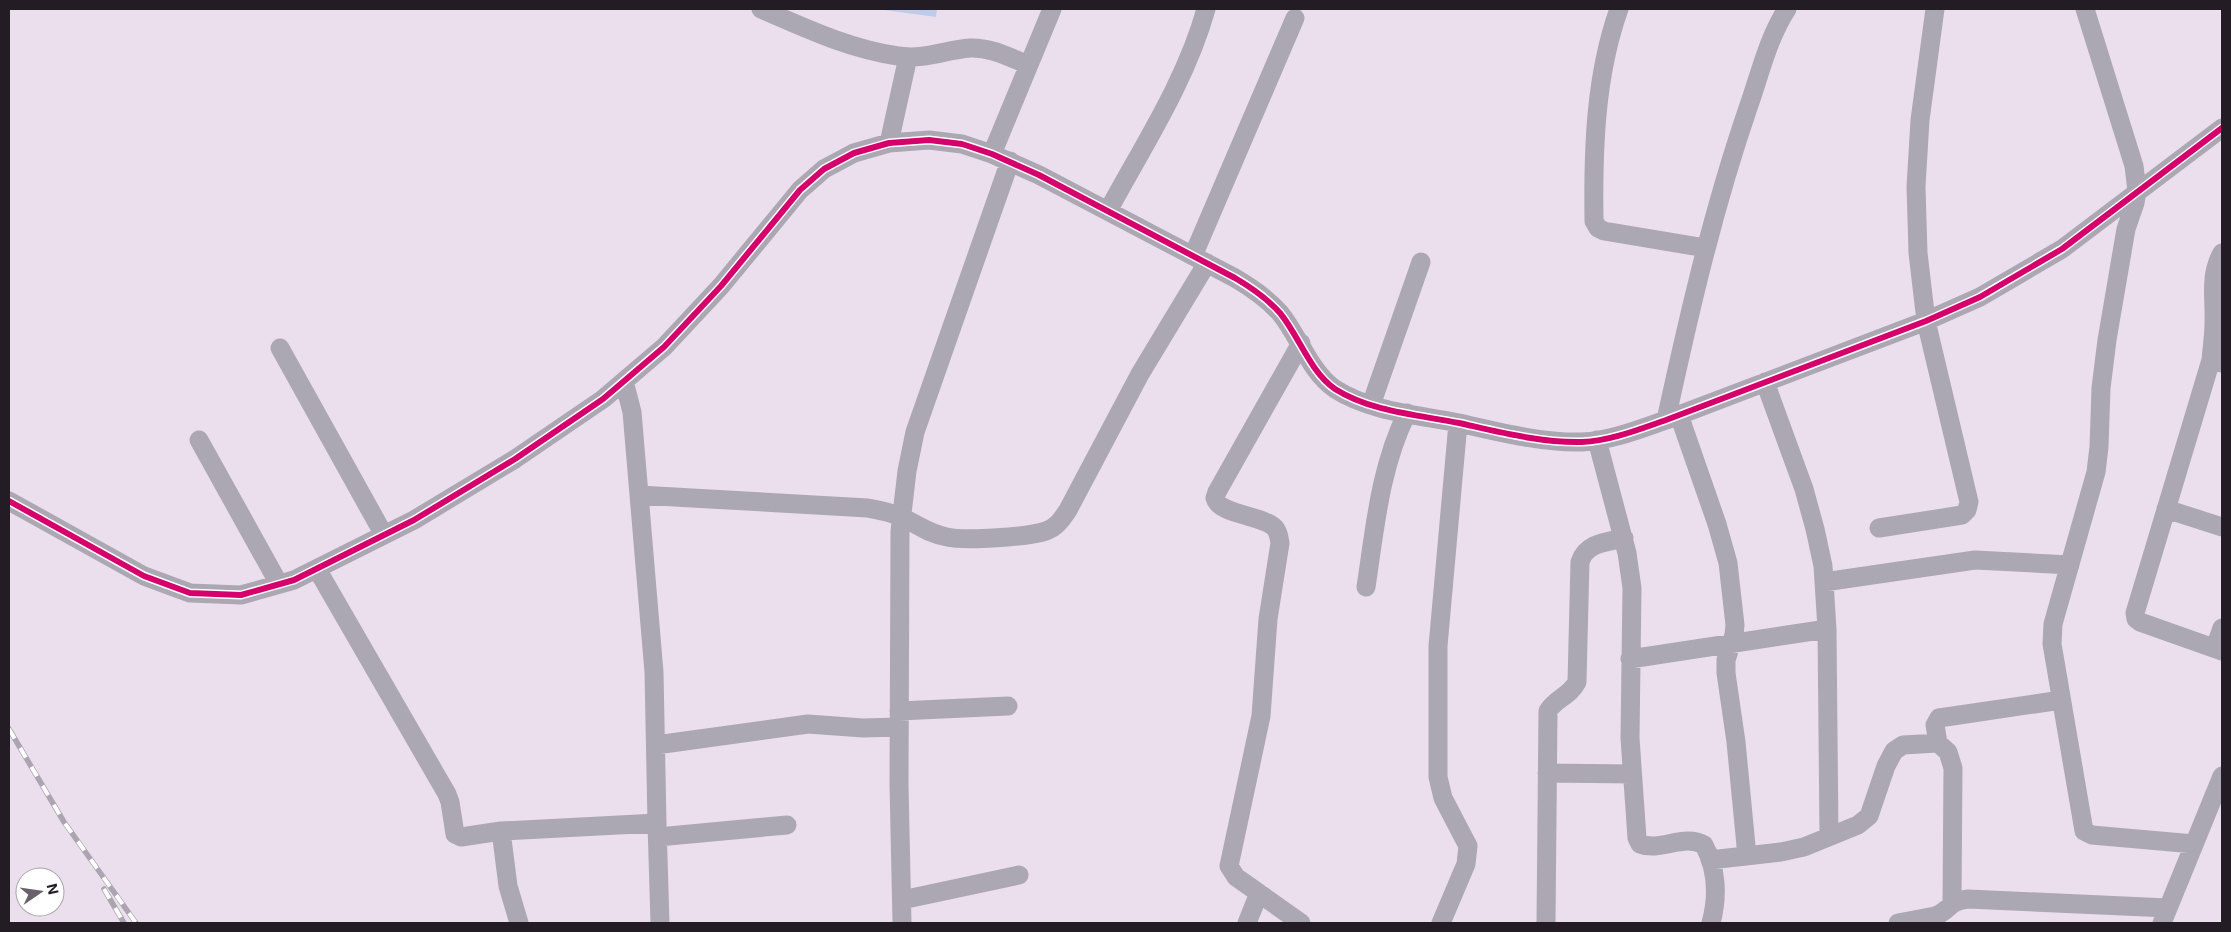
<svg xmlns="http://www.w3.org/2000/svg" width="2231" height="932" font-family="Inter,sans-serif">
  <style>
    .water { fill: #bcccea }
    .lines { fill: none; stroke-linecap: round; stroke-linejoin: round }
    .minor { stroke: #aba8b4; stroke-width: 19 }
    .rail-casing { stroke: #aca5b1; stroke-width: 5.5 }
    .rail { stroke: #fff; stroke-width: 4; stroke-dasharray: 11; stroke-linecap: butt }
    .cycleway-casing { stroke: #fff; stroke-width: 9 }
    .cycleway { stroke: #d6006c; stroke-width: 6 }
  </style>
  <rect width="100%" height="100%" fill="#ecdfed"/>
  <path class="water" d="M877,9H937L936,17Z"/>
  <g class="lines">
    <path class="minor" d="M761,9C805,28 849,49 898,56C925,60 945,50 970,48C991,47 1010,58 1029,65
      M1619,9C1595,76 1593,150 1594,221L1598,228L1604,231L1706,248
      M2085,9L2134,166L2137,191L2135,203L2126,229L2107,340L2101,388L2099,447L2096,472L2053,624L2052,644L2084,831L2092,835L2194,844
      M889,143L908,57
      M992,154L1052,9
      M1108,211C1143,146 1186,81 1206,9
      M2222,253C2209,276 2215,298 2214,323C2214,335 2212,348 2211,360L2222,363
      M1193,256L1295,18
      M1301,343L1217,492L1215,498C1219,515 1263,515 1275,528C1279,533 1279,538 1280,543L1268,619L1261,716L1229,866L1236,877L1301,923
      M280,348L384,535
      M2211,360L2135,613L2136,619L2140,622L2222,651
      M1765,382L1804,489L1815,529L1823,566L1827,629L1829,836
      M1371,405L1421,262
      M1679,415L1717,524L1728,563L1735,625L1734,635L1726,660V673L1736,742L1747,856
      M1666,420C1689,314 1713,210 1748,108C1760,74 1768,38 1787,9
      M199,440L279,584
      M1597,440L1627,553L1632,588L1630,738L1637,838L1640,844C1661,852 1684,833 1704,845C1717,869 1718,897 1711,923
      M639,495L868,508C879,510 891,512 901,517C917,524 929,534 947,537C965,541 1029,537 1046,531C1057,527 1062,519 1068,510L1140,374L1207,263
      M9,501L144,576L190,593L241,595L294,580L414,520L515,459L603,399L664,347L721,286L800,190L824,169L854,153L889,143L929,140L962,144L992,154L1039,175L1235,278C1252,288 1267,298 1280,313C1299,336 1310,372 1335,389C1371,412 1419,415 1459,423C1499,432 1541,443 1582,442C1610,441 1640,429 1666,420L1926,321L1980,297L2062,249L2222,128
      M2166,509L2222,527
      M1879,528L1962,515L1967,510L1969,502L1926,321L1918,253L1916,187L1920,120L1935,9
      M317,569L447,794L450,802L455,834L461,837L501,831L508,886L519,923
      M1824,582L1975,560L2070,565
      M1366,587C1375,528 1380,467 1407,413
      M2215,648L2222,628
      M1630,659L1827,629
      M899,711L1008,706
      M1938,743L1948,752L1953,768L1952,903
      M656,745L808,724L863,728L899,727
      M1547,773L1632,774
      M657,824L660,923
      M501,831L657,823L654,672L632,412L624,381
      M658,837L787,825
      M1710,860L1781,852L1804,847L1858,825L1869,816L1886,766L1894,751L1903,745L1938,743L1935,725L1939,718L2061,700
      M902,900L1019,875
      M902,923L899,784L900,531L907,471L915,432L1010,161
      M1247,923L1259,893
      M1441,923L1466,864L1468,846L1443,798L1438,777V646L1458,423
      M1546,923L1548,711C1556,698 1570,696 1577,682L1580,562C1586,543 1606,542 1624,538
      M1898,923L1935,916C1950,911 1948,901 1968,899L2168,908
      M2162,923L2222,776"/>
    <defs>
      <path id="rail" d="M9,729L64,822L136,923
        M104,889L124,923"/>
    </defs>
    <use href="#rail" class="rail-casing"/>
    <use href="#rail" class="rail"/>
    <defs>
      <path id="cycleway" d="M9,501L144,576L190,593L241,595L294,580L414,520L515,459L603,399L664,347L721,286L800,190L824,169L854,153L889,143L929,140L962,144L992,154L1039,175L1235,278C1252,288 1267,298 1280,313C1299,336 1310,372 1335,389C1371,412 1419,415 1459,423C1499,432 1541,443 1582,442C1610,441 1640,429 1666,420L1926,321L1980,297L2062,249L2222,128"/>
    </defs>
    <use href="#cycleway" class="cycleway-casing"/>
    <use href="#cycleway" class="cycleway"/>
  </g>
  <rect width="2231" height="932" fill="none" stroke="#241c25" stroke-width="20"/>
  <g transform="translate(40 892) rotate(77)"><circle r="24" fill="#ffffff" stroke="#a7a4a8"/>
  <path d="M0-4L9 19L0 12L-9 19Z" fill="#6a606b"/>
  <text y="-8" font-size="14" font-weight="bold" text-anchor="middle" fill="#241c25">N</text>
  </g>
</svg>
